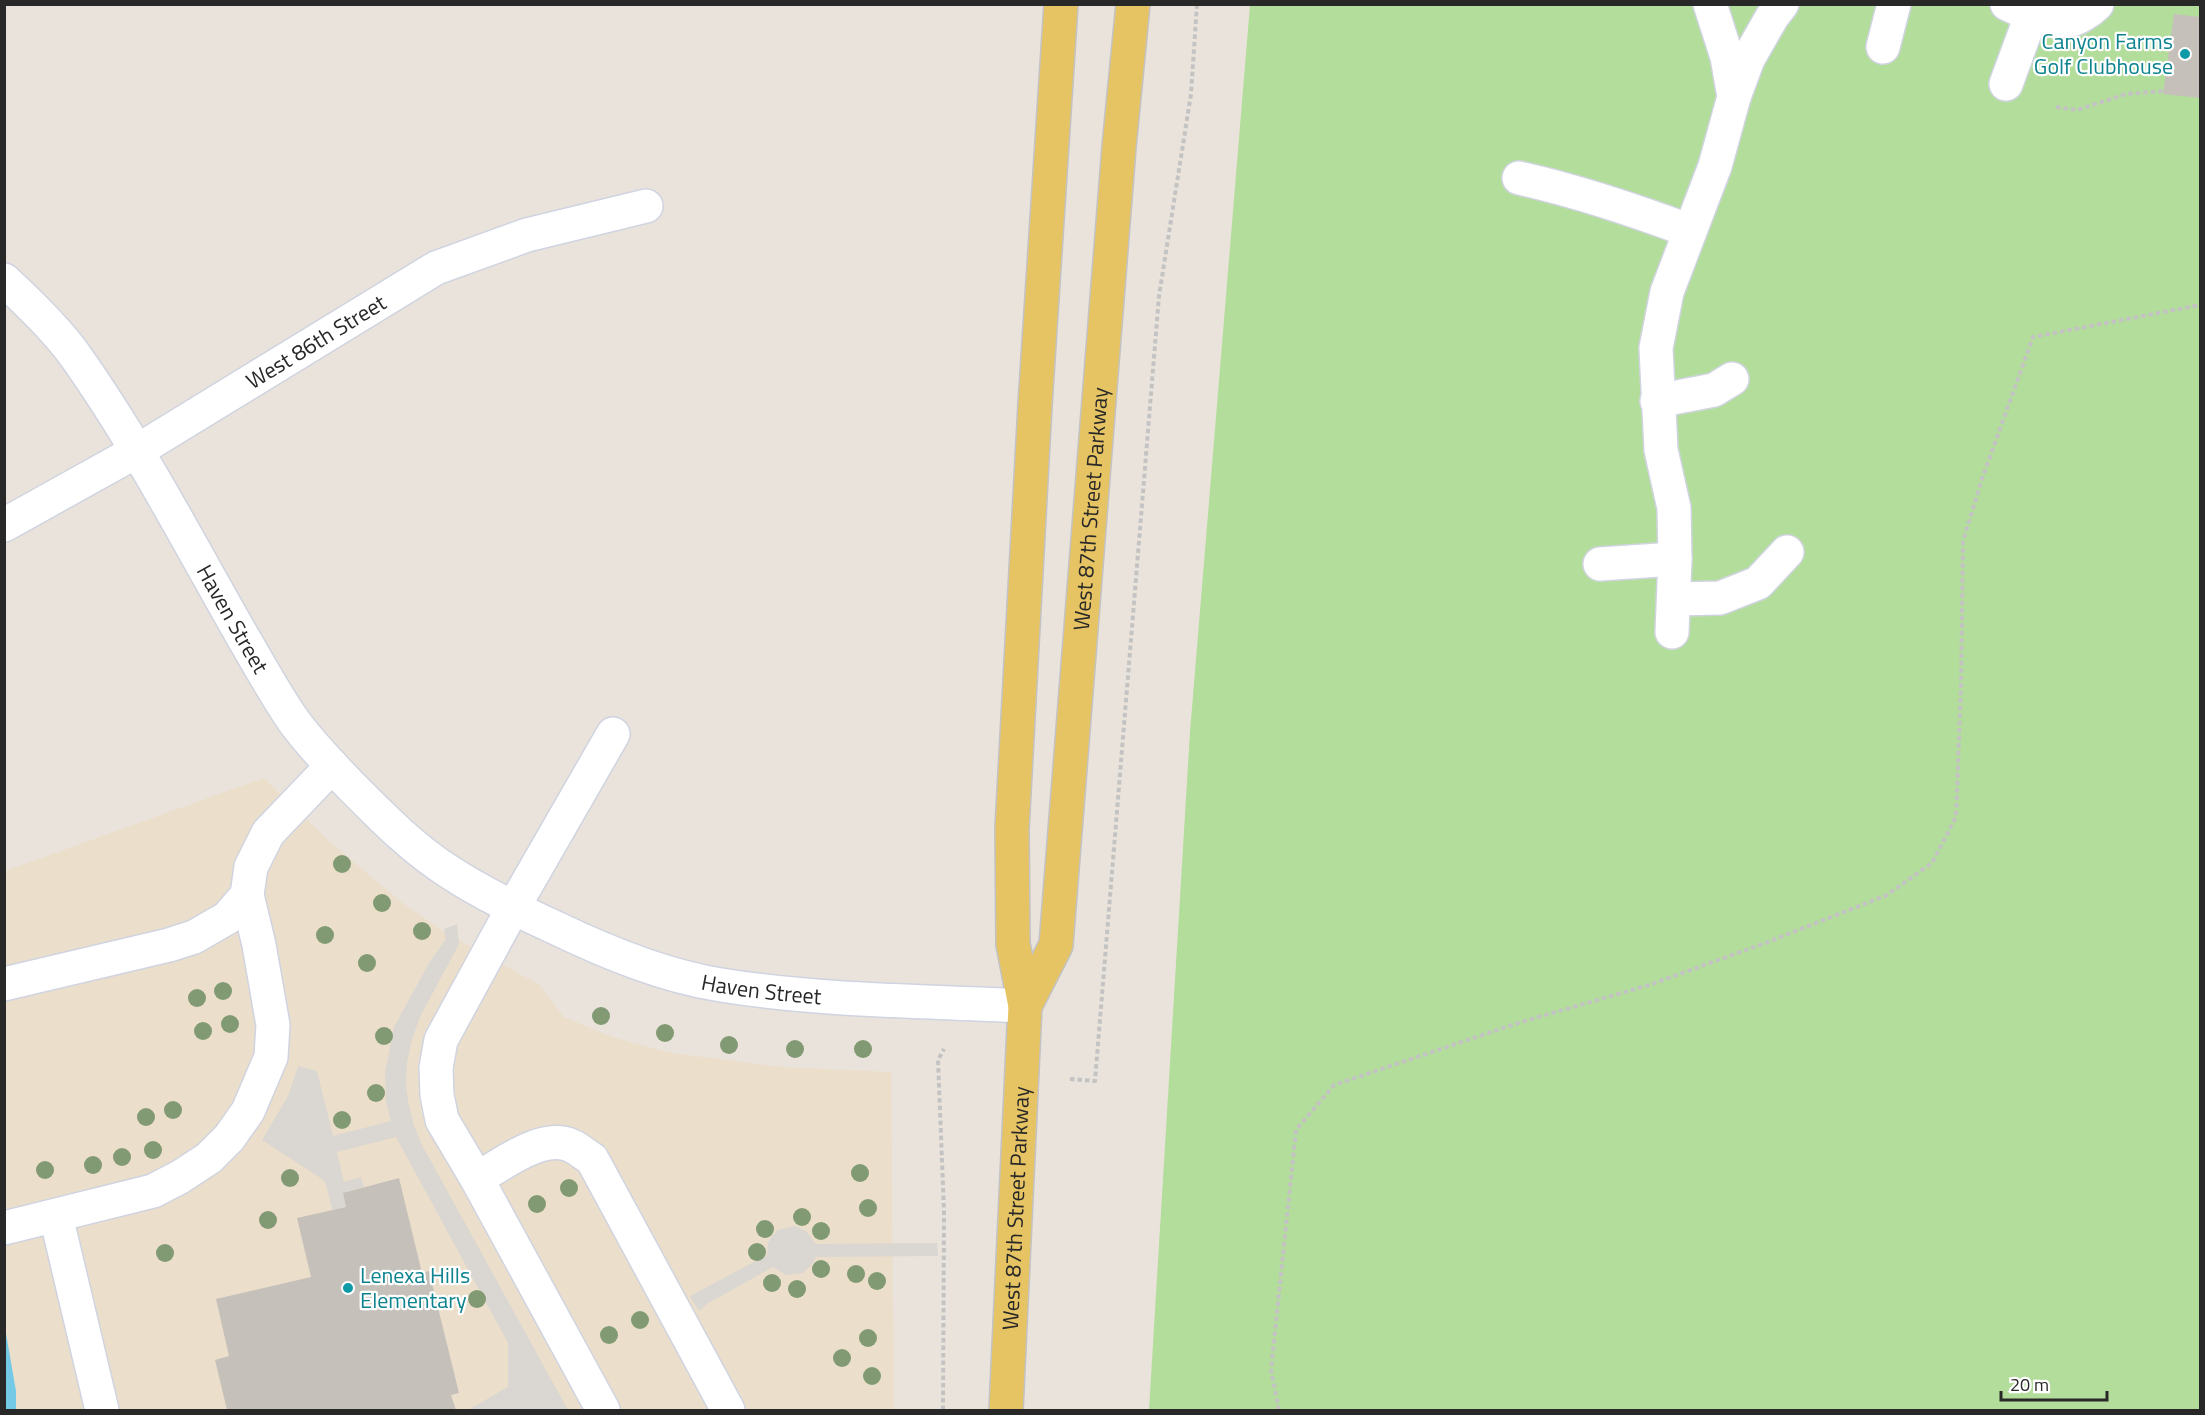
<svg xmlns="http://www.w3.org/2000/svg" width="2205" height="1415" font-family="'Titillium Web',sans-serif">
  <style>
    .education { fill: #ebdfcb }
    .green { fill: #b3dd9a }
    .plaza { fill: #dad6d1 }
    .water { fill: #74cae6 }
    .building { fill: #c5c0ba }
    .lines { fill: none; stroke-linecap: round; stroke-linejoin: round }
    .minor-casing { stroke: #d0d4e0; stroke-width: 36 }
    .major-casing { stroke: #c3c3c3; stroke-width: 36 }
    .path { stroke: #c3c3c3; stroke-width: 4; stroke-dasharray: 4.5 3; stroke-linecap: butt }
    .minor { stroke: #fff; stroke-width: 33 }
    .major { stroke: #e7c463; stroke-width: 33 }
    .tree { fill: #829a73 }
    .culture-dot { fill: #0f9aa8; stroke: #fff; stroke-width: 2 }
    .labels { text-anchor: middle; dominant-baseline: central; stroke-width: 4.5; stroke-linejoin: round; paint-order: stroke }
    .culture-label { font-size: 22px; fill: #0d838f; stroke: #fff; text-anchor: end }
    .street-label { font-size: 22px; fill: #282828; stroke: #fff }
  </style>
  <rect width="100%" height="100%" fill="#eae3db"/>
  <path class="education" d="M264,778L329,841L400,901L443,931L538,984L564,1017L612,1037L672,1053L781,1067L891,1072L894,1410H5V871Z"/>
  <path class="green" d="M1250,5H2200V1410H1149L1190,732Z"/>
  <path class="plaza" d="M457,924L459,944L421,1015L412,1039L407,1063L406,1087L409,1106L414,1126L422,1145L568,1410H468L508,1387V1343L396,1137L337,1152L344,1182L361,1177L364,1187L343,1193L346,1207L334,1210L332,1209L325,1181L262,1140L288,1096L298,1066L317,1071L333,1136L391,1121L386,1102L385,1072L394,1027L429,963L446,939L444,929Z
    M795,1226L806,1231L816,1244L937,1243L938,1256L816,1257L812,1264L803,1273L786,1275L773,1267L707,1304L699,1311L690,1296L767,1255L768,1243L772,1236L778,1230Z"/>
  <path class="water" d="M4,1322L16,1391V1410H5Z"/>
  <path class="building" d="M2174,14L2200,17V98L2163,94Z
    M399,1178L422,1273L429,1271L459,1393L451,1395L456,1410H227L215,1360L229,1356L216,1299L311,1277L297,1218L346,1207L343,1193Z"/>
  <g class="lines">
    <defs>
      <g id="minor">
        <path d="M1710,4L1727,57L1734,97"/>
        <path d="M2007,4C2021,11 2052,24 2067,21C2077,20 2090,11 2097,4"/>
        <path d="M1883,47L1894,4"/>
        <path d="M2006,84L2031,16"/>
        <path d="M1519,178C1577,191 1634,210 1690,231"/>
        <path id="s1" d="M4,280C29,303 54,327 74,354C138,444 189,543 244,639C260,666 275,694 293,720C310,744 331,765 351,786C381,816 412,848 448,871C481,893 519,911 556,928C608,953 664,976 721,985C821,1001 924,1001 1025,1006"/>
        <path d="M1657,401L1714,390L1732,379"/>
        <path id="s2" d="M4,525L137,451L436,268L527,235L646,206"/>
        <path d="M1600,564L1675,559"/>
        <path d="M1674,599L1720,598L1758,583L1787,552"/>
        <path d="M1672,632L1675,559L1674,508L1661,450L1656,348L1667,292L1715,166L1734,97L1748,59L1772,17L1782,4"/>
        <path d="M4,984L169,945L194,937L227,918L247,895"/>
        <path d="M477,1179C501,1165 543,1132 572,1146C579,1149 585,1155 592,1159L728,1410"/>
        <path d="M56,1216L102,1410"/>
        <path d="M4,1228L153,1191L180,1177L209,1158L229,1138L248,1111L271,1057L273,1025L259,945L247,895L251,867L268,833L332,766"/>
        <path d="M603,1410L477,1179L442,1120L437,1095L436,1068L441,1040L513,908L613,734"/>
      </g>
      <g id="major">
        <path id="s3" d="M1025,1006L1056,945L1119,147L1133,4"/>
        <path id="s4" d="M1006,1410L1025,1006L1013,944L1012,829L1035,405L1061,4"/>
      </g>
    </defs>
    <use href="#minor" class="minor-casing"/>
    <use href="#major" class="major-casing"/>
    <path class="path" d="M2056,107L2077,110L2126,94L2164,91
      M1070,1079L1095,1081L1159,296L1191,94L1197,4
      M943,1410L944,1211L938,1060L944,1049
      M1279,1410L1271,1370L1296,1130L1334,1085L1518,1023L1649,985L1768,942L1887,895L1932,863L1956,817L1961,688L1963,541L1982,479L2033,337L2200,305"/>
    <use href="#minor" class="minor"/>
    <use href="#major" class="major"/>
  </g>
  <g class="tree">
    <circle cx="342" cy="864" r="9"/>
    <circle cx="382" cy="903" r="9"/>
    <circle cx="422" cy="931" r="9"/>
    <circle cx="325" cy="935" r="9"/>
    <circle cx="367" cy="963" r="9"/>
    <circle cx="223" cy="991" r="9"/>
    <circle cx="197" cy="998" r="9"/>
    <circle cx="601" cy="1016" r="9"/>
    <circle cx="230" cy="1024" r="9"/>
    <circle cx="203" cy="1031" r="9"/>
    <circle cx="665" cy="1033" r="9"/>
    <circle cx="384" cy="1036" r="9"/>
    <circle cx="729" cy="1045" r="9"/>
    <circle cx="795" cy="1049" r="9"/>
    <circle cx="863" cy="1049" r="9"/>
    <circle cx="376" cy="1093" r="9"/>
    <circle cx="173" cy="1110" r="9"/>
    <circle cx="146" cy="1117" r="9"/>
    <circle cx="342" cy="1120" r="9"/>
    <circle cx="153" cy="1150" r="9"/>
    <circle cx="122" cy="1157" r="9"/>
    <circle cx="93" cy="1165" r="9"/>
    <circle cx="45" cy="1170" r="9"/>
    <circle cx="860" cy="1173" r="9"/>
    <circle cx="290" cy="1178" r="9"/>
    <circle cx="569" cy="1188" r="9"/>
    <circle cx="537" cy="1204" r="9"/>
    <circle cx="868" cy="1208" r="9"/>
    <circle cx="802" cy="1217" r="9"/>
    <circle cx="268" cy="1220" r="9"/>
    <circle cx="765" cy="1229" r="9"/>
    <circle cx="821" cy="1231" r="9"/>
    <circle cx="757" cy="1252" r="9"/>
    <circle cx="165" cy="1253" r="9"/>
    <circle cx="821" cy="1269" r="9"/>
    <circle cx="856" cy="1274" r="9"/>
    <circle cx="877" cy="1281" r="9"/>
    <circle cx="772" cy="1283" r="9"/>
    <circle cx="797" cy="1289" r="9"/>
    <circle cx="477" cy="1299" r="9"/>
    <circle cx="640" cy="1320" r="9"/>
    <circle cx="609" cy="1335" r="9"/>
    <circle cx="868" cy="1338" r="9"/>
    <circle cx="842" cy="1358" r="9"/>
    <circle cx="872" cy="1376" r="9"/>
  </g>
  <g class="culture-dot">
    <circle cx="2185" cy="54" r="6"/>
    <circle cx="348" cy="1288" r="6"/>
  </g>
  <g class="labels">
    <g class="culture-label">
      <text x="2173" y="41">Canyon Farms<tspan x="2173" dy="25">Golf Clubhouse</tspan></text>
      <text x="360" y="1275" text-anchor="start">Lenexa Hills<tspan x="360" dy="25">Elementary</tspan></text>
    </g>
    <g class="street-label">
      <text stroke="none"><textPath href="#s2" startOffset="362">West 86th Street</textPath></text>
      <text stroke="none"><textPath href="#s3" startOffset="506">West 87th Street Parkway</textPath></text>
      <text stroke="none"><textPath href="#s1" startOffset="411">Haven Street</textPath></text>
      <text stroke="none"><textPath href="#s1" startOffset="1084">Haven Street</textPath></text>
      <text stroke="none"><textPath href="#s4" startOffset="202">West 87th Street Parkway</textPath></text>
    </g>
  </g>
  <rect width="2205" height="1415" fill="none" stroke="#282828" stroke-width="12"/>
  <path d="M2001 1391v9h106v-9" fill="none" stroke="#282828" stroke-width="3"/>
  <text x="2010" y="1391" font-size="18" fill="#282828" stroke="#ffffff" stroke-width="4.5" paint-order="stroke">20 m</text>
</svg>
